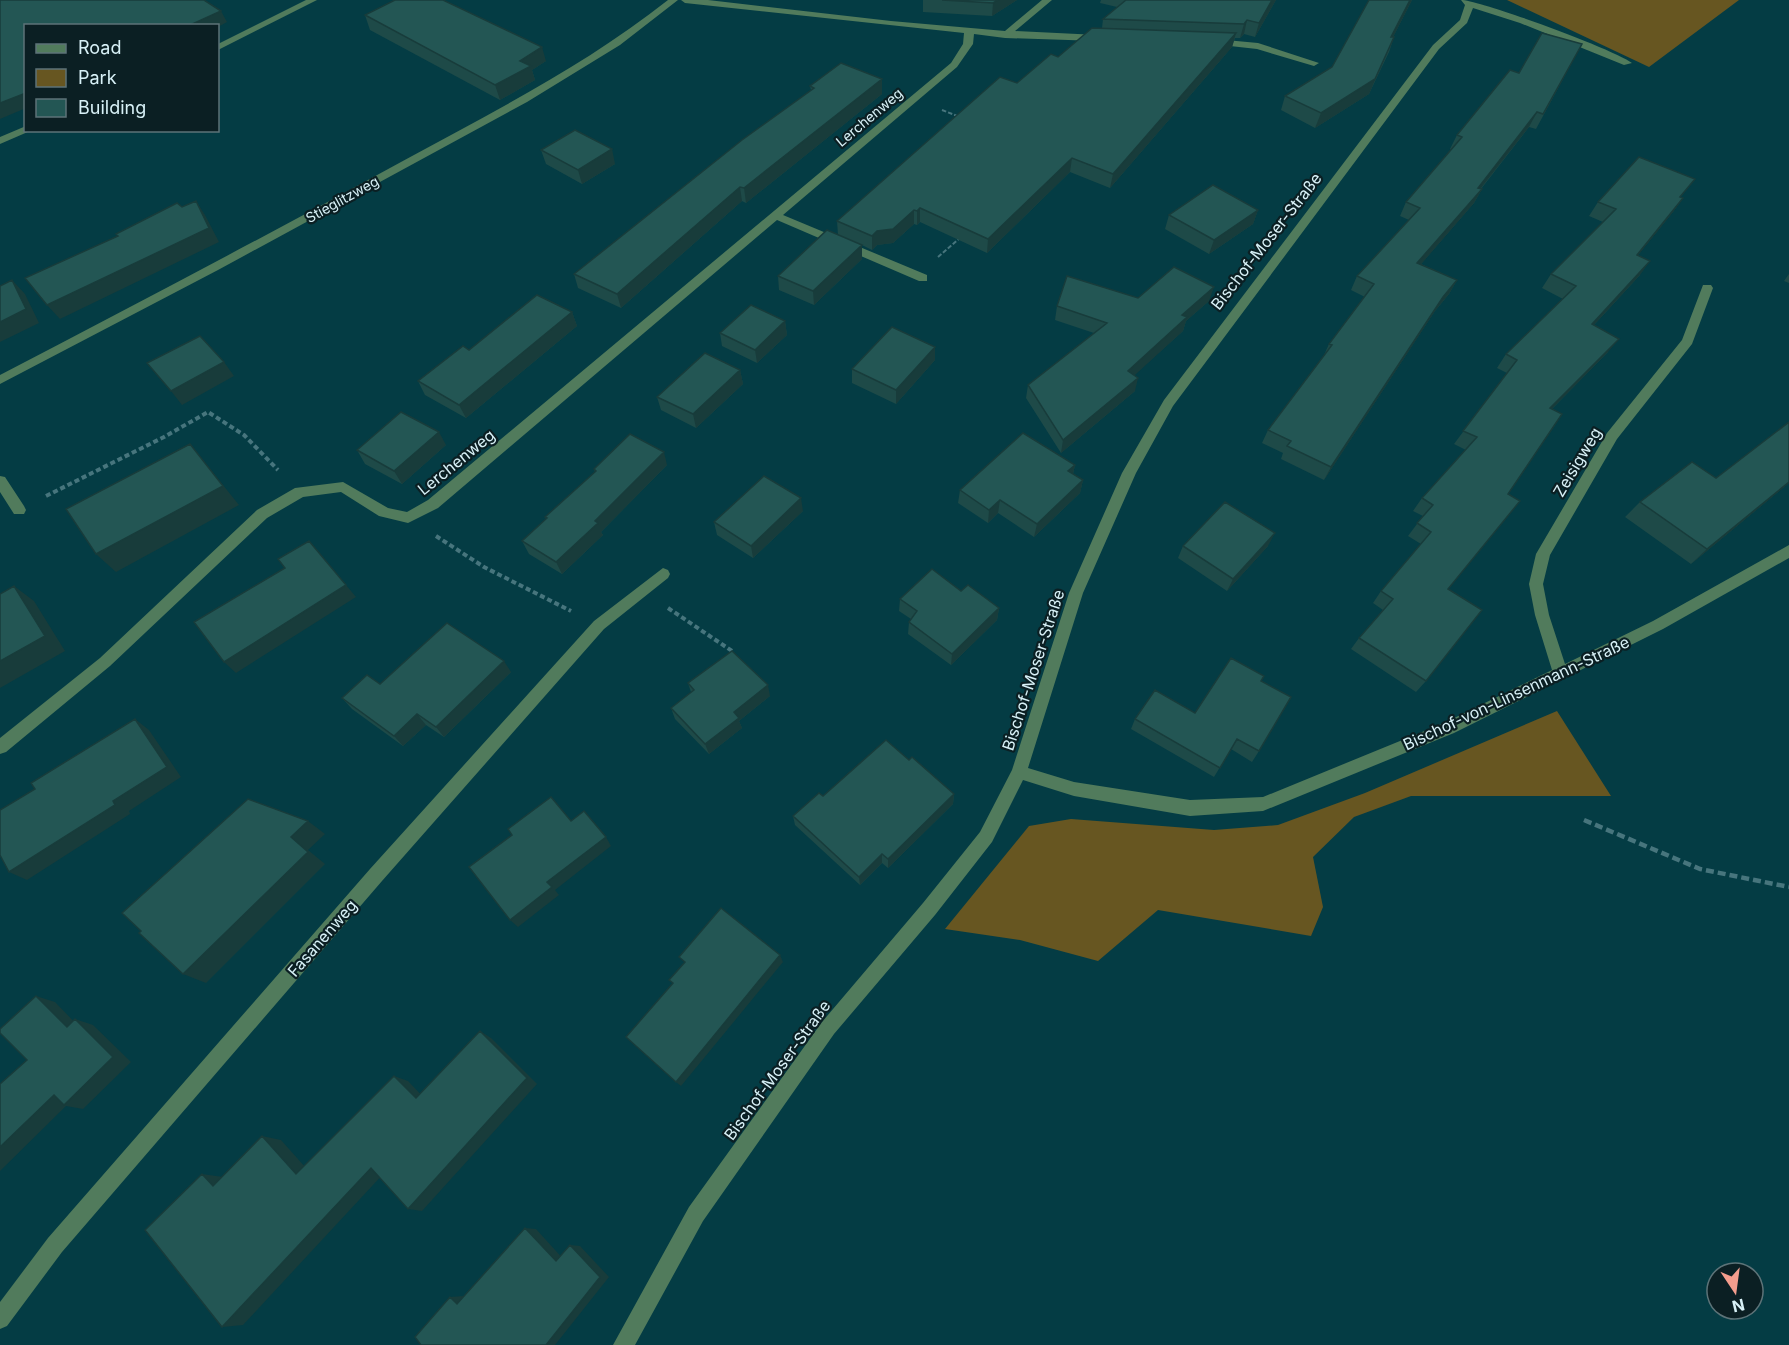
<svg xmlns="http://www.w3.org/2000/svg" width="1789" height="1345" font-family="Inter,sans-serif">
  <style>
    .green { fill: #675621 }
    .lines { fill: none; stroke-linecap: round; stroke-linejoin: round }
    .path-far2 { stroke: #47757d; stroke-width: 2; stroke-dasharray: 4.5 2; stroke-linecap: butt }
    .path-far1 { stroke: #47757d; stroke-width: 4; stroke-dasharray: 5 3; stroke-linecap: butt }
    .path { stroke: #47757d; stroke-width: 4.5; stroke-dasharray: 8 4; stroke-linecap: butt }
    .minor { fill: #517b5c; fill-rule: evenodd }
    .wall { fill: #1e4a48 }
    .shaded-wall { fill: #183c3b }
    .building { fill: #235654; stroke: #183c3b; stroke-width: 1.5 }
    .labels { text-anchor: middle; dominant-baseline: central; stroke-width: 4.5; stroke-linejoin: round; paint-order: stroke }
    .far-street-label { font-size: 14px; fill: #d8f1f7; stroke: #0b1f23 }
    .street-label { font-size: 16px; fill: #d8f1f7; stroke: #0b1f23 }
  </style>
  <rect width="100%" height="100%" fill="#043c44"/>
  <path class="green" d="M1507,0H1739L1649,67Z
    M1557,711L1611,796H1411L1354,817L1313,857L1323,907L1311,936L1158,910L1098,961L1020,940L945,929L1029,826L1071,819L1214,830L1278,825L1365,793Z"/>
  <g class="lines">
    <path class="path-far2" d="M942,110L960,117
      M938,257L960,238"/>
    <path class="path-far1" d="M46,496L164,437L208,412L244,435L278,470
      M436,536L484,567L571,611
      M668,608L732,651"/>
    <path class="path" d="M1584,820L1700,869L1789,887"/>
    <path class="minor" d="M306,0H317L218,50V44Z
      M668,0H678L620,45L527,102L218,270L0,384V375C134,305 268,235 401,162C493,112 586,65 668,0Z
      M681,0H708L891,21L1005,31L1042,0H1052L1015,31L1098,35L1103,38L1098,41L1005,38L974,34L973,44L957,67L783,215L927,275V281H919L777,220L438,508L408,523L379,516L341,492L303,497L267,518L110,666L6,752L0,754V738L100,658L257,510L295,488L343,482L388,508L407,512L428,500L951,63L963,44L964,33L685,3Z
      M1461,0C1480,0 1616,50 1632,63L1624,65L1520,23L1473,8L1467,23L1439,49L1173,406L1136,473L1083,593L1028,768L1074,782L1190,800L1263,797L1444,723L1552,670L1535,615L1529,584L1536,554L1607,433L1682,340L1703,285H1711L1713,288L1692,344L1617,439L1550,555L1543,584L1549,615L1565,664L1653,621L1789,545V558L1663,629L1454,733L1263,811L1190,816L1074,796L1023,780L992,842L935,915L834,1034L703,1221L635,1345H613L689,1207L822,1022L923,903L980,832L1012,770L1069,593L1122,473L1164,400L1433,45L1460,20L1465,5Z
      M1215,39L1258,43L1319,63L1314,66L1257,49L1212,44L1210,42Z
      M26,126V130L30,131L0,144V137Z
      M0,476L5,477L24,506L26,510L24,514H14L0,492Z
      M663,568L668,570L670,574L668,578L604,629L382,881L62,1252L7,1326L0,1329V1302L48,1238L370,869L594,621Z"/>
  </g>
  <path class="wall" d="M923,0H1017L992,16L923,12Z
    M1101,0H1276L1255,37L1244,34L1240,38H1235L1232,47L1110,188L1070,172L987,253L920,222L917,225L914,224L893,243L877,245L872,250L862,245V259L814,305L779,290L778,276L838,235L837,221L1017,83L1102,28L1103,19L1117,7L1100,3Z
    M1369,0H1412L1393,37H1394L1389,52L1369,94L1315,128L1281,110L1285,96L1332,67Z
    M365,15L546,61L532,70L535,80L500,100L370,30Z
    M1582,44L1536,129L1529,127L1481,189H1482L1474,203L1421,264L1457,280L1449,294L1435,311L1324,480L1281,459L1283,453L1262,443L1268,430L1324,355L1329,344L1365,297L1351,290L1357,276L1409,220L1400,216L1406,202L1451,150L1450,149L1457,135L1519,73Z
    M882,79V94L746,203L742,201L621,308L578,288L574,274L811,90L810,86Z
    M541,150L615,164L582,184L546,164Z
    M1681,198H1683L1673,212L1638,255L1640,275L1594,325L1608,352L1552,409L1508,494L1448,589L1426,681L1416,692L1351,649L1359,638L1383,610L1373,603L1381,591L1421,544L1408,536L1423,516L1413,511L1422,498L1466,450L1454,444L1507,373L1497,368L1506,354L1563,299L1542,288L1551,274L1603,222L1589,216L1598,202Z
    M1258,210L1253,224L1209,254L1165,229L1169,215Z
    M1789,274V283L1784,281Z
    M1138,298L1209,301L1186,321L1183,331L1134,375L1135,391L1061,453L1026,398L1028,385L1094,333L1055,320L1057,306Z
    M572,312L577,326L466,418L425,395L418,381L469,350Z
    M785,321L787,335L757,363L722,346L720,333Z
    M935,360L896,404L852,383V369Z
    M740,370L743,384L696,428L661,410L657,397Z
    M1789,422V483L1691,564L1625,517L1640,502L1716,478Z
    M446,445L402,484L365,464L357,450Z
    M667,465L601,532L603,535L562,574L529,554L522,541L546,519L545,517L595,472L594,469Z
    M1075,465L1073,474L1083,480L1080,493L1034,537L998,513L988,523L958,503L960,490Z
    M803,511L753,558L717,535L714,522Z
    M1183,546H1268L1227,591L1178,558Z
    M961,591L999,608L997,620L951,665L908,634L909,622L911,619L899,611L900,599Z
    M511,672L444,737L426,725L403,746L352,709L342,698Z
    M1261,681L1259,751L1252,762L1231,749L1214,777L1131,729L1135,719L1195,713Z
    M688,683L770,696L739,721L742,728L709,754L675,719L671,708L691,692Z
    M909,760L954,794L953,804L888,868L882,863L860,885L795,825L793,816L823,796Z"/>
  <path class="shaded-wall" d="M998,0H1017L992,16L993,3Z
    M1272,0H1276L1255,37L1259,23Z
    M1410,0H1412L1386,51L1391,37Z
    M221,11L227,22L218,27V26H188Z
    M1247,20L1244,34L1240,38L1244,24Z
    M1236,33L1232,47L1110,188L1113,174Z
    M1394,37L1369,94L1315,128L1321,113Z
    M542,47L546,61L532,70L535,80L500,100L495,85L520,61Z
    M882,79V94L746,203L744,188Z
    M26,93V108L0,119V103Z
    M1537,112L1529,127L1470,202L1478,188Z
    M612,149L615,164L582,184L578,170Z
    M1072,158L1070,172L987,253L988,239Z
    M740,187L742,201L621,308L617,294Z
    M1482,189L1474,203L1410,277L1417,263Z
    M1683,198L1673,212L1627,269L1637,255Z
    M196,201L205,215L219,242L60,319L47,305Z
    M920,208V222L917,225V211Z
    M914,210V224L893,243L877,245L872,250V236L877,231Z
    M1258,210L1253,224L1209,254L1214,240Z
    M862,245V259L814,305L813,291Z
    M1650,261L1640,275L1582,338L1592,324Z
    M12,280L25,294L39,323L0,342V322Z
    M1457,280L1449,294L1435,311L1324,480L1331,467L1443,297Z
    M1214,287L1209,301L1186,321L1183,331L1124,385L1128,371L1182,315Z
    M572,312L577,326L466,418L459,405Z
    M785,321L787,335L757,363L755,350Z
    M1619,339L1608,352L1540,421L1550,408Z
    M935,347V360L896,404V390Z
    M224,362L234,376L182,405L171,391Z
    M740,370L743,384L696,428L693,414Z
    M1138,378L1135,391L1061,453L1063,440Z
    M439,432L446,445L402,484L394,471Z
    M190,444L239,505L116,572L96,554Z
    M664,452L667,465L601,532L603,535L562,574L556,562L595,521Z
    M1075,465L1072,478L1068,471Z
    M1083,480L1080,493L1034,537L1037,524Z
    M1789,482V483L1691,564L1707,549Z
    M801,498L803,511L753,558L751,546Z
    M1000,500L998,513L988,523L989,510Z
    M1275,533L1268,546L1227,591L1233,579Z
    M346,585L356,597L236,673L224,662Z
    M14,586L34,601L65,651L0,688V661Z
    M999,608L997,620L951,665L952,654Z
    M504,661L511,672L444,737L436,727Z
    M768,685L770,696L739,721L742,728L709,754L705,744L734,712Z
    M417,714L426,725L403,746L394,736Z
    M135,719L149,730L181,777L129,811L130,814L27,880L9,872L113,801Z
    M954,794L953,804L888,868V859Z
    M308,821L325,834L308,850L325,864L206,983L183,974L291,837Z
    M606,837L611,846L555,890L559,895L518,927L510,920L547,882Z
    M882,854V863L860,885L859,877Z
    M780,955L783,962L681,1086L676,1082Z
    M36,996L55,1002L85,1033L67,1027Z
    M75,1019L93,1025L131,1062L83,1109L66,1106L0,1171V1147L54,1095Z
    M480,1031L491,1038L537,1084L422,1211L408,1209Z
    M394,1076L408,1081L429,1103L416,1098Z
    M262,1136L281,1140L314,1177L296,1174Z
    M371,1168L386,1171L243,1325L222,1327Z
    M202,1174L223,1177L213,1186Z
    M525,1228L536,1229L566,1262L556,1261Z
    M570,1245L580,1246L609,1277L555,1345H546Z
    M464,1296L457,1304L450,1297Z"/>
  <path class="building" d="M0,0H204L221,11L188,26H26V93L0,103Z
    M395,0H443L542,47L520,61L531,66L495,85L365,15Z
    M942,0H998L993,3Z
    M1126,0H1272L1259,23L1247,20L1244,24L1103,19Z
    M1369,0H1410L1391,37H1394L1375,79L1321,113L1285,96L1332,67Z
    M1092,28L1236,33L1113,174L1072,158L988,239L920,208L917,211L914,210L893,229L877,231L872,236L837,221L1000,77L1017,83L1051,54L1058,57Z
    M1542,33L1582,44L1543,114L1537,112L1478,188L1482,189L1417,263L1457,280L1443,297L1331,467L1287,446L1291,441L1268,430L1332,345L1329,344L1374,284L1357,276L1420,208L1406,202L1462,137L1457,135L1510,70L1519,73Z
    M841,63L882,79L744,188L740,187L617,294L574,274L742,140L814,88L810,86Z
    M575,130L612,149L578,170L541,150Z
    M1639,157L1695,179L1680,197L1683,198L1637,255L1650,261L1592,324L1619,339L1550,408L1562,414L1508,494L1520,501L1448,589L1482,610L1426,681L1359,638L1393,599L1381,591L1431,532L1417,523L1433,505L1422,498L1477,437L1463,431L1517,360L1506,354L1576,286L1551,274L1616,209L1598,202Z
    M1213,185L1258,210L1214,240L1169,215Z
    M196,201L209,228L47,305L25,278L118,236L116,234L177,203L182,207Z
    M827,230L862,245L813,291L778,276Z
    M1174,267L1214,287L1182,315L1187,317L1128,371L1138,378L1063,440L1028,385L1107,323L1057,306L1067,276L1138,298Z
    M12,280L26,309L0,322V286Z
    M537,295L572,312L459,405L418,381L463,346L469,350Z
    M751,305L785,321L755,350L720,333Z
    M892,327L935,347L896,390L852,369Z
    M200,336L224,362L171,391L147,363Z
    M705,353L740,370L693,414L657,397Z
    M401,412L439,432L394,471L357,450Z
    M1789,422V482L1707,549L1640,502L1692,462L1716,478Z
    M1023,433L1075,465L1068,471L1083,480L1037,524L1000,500L989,510L960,490Z
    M630,434L664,452L595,521L598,523L556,562L522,541L547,518L545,517L596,471L594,469Z
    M190,444L223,486L96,554L66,509Z
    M764,476L801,498L751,546L714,522Z
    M1225,502L1275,533L1233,579L1183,546Z
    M309,541L346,585L224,662L194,622L285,568L278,559Z
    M932,569L961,591L968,585L999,608L952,654L909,622L917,611L900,599Z
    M14,586L45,636L0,661V594Z
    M447,623L504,661L436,727L417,714L394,736L342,698L367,675L380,684Z
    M732,651L768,685L734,712L739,718L705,744L671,708L694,690L688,683Z
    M1231,658L1264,676L1261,681L1291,697L1259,751L1237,739L1220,768L1135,719L1155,690L1195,713Z
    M135,719L167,767L113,801L115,805L9,872L0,855V810L35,789L31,783Z
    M886,740L909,760L912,757L954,794L888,859L882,854L859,877L793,816L819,793L823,796Z
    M551,797L571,821L584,811L606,837L547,882L552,887L510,920L469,867L512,835L508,829Z
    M248,799L308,821L291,837L308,852L183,974L139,933L141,931L122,913Z
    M721,908L780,955L676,1082L626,1037L673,983L669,980L685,962L679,957Z
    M36,996L67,1027L75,1019L113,1057L64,1105L54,1095L0,1147V1084L27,1060L0,1033V1029Z
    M480,1031L527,1078L408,1209L371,1168L222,1327L145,1230L202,1174L213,1186L262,1136L296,1174L394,1076L416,1098Z
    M525,1228L556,1261L570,1245L600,1277L546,1345H421L415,1337L450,1297L457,1304Z"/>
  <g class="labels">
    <g class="far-street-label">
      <text transform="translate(869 117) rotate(-40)">Lerchenweg</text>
      <text transform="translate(342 199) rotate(-29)">Stieglitzweg</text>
    </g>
    <g class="street-label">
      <text transform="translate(1266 241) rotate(-52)">Bischof-Moser-Straße</text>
      <text transform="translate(456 462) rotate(-39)">Lerchenweg</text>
      <text transform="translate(1577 462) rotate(-59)">Zeisigweg</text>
      <text transform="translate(1033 670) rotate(-72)">Bischof-Moser-Straße</text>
      <text transform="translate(1516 693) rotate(-25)">Bischof-von-Linsenmann-Straße</text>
      <text transform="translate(322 938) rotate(-49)">Fasanenweg</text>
      <text transform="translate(777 1070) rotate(-54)">Bischof-Moser-Straße</text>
    </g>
  </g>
  <rect x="24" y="24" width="195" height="108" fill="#0b1f23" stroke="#5d7378" stroke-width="1.5"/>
  <rect x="36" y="44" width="30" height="9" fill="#517b5c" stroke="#5d7378" stroke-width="1.5"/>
  <text x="78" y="54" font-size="18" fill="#d8f1f7">Road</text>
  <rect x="36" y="69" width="30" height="18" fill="#675621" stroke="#5d7378" stroke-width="1.5"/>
  <text x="78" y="84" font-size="18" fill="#d8f1f7">Park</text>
  <rect x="36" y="99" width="30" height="18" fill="#235654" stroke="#5d7378" stroke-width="1.5"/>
  <text x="78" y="114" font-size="18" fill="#d8f1f7">Building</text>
  <g transform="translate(1735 1291) rotate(167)"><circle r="28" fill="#0b1f23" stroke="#5d7378" stroke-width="1.5"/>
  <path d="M0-4.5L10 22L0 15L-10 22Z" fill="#f49d8d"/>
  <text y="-9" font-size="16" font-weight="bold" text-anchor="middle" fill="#d8f1f7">N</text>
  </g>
</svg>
